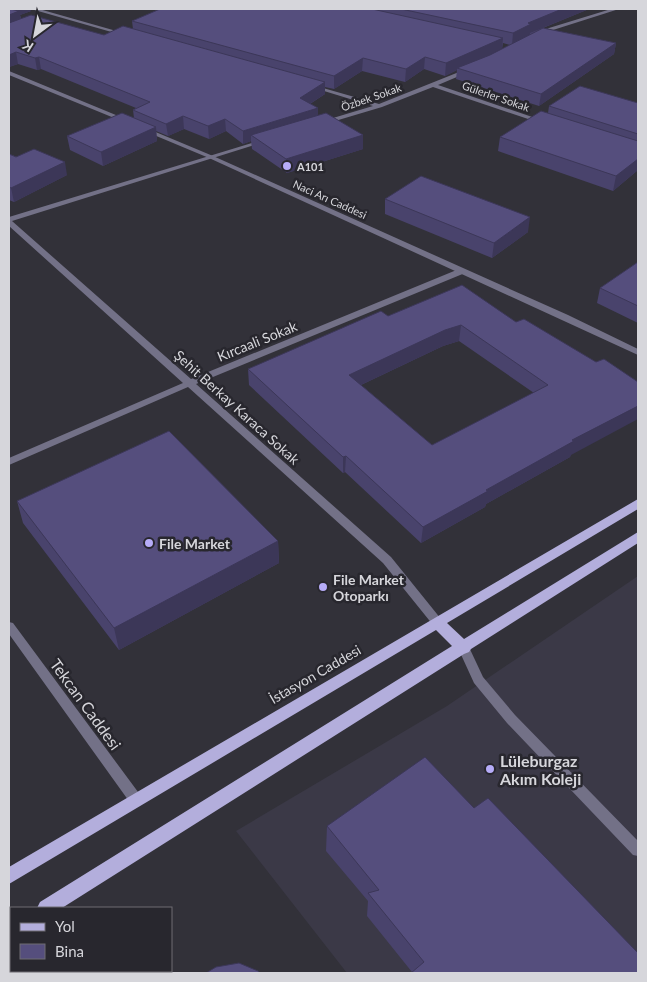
<svg xmlns="http://www.w3.org/2000/svg" width="647" height="982" font-family="Lato,sans-serif">
  <style>
    .built { fill: #3b3947 }
    .lines { fill: none; stroke-linecap: round; stroke-linejoin: round }
    .minor { fill: #737187; fill-rule: evenodd }
    .tertiary { fill: #737187; fill-rule: evenodd }
    .primary { fill: #b3aedc; fill-rule: evenodd }
    .wall { fill: #49436c; fill-rule: evenodd }
    .shaded-wall { fill: #3c3758 }
    .building { fill: #554e7d; stroke: #3c3758; fill-rule: evenodd }
    .poi-dot { fill: #b6acf8; stroke: #28272e; stroke-width: 2 }
    .labels { text-anchor: middle; dominant-baseline: central; stroke-width: 5; stroke-linejoin: round; paint-order: stroke }
    .far-street-label { font-size: 11px; fill: #d6d6db; stroke: #28272e }
    .far-poi-label { font-size: 11px; font-weight: bold; fill: #d6d6db; stroke: #28272e; text-anchor: start }
    .street-label { font-size: 14px; fill: #d6d6db; stroke: #28272e }
    .poi-label { font-size: 14px; font-weight: bold; fill: #d6d6db; stroke: #28272e; text-anchor: start }
    .near-street-label { font-size: 16px; fill: #d6d6db; stroke: #28272e }
    .near-poi-label { font-size: 16px; font-weight: bold; fill: #d6d6db; stroke: #28272e; text-anchor: start }
  </style>
  <rect width="100%" height="100%" fill="#323139"/>
  <path class="built" d="M638,576V973H347L236,831L447,706Z"/>
  <g class="lines">
    <path class="minor" d="M31,9H39L127,34L122,35Z
      M611,9H619L553,30L540,37L535,36L549,28Z
      M469,68L471,69V71L438,85L544,121V123H540L433,87L382,107L325,124L323,123V121L373,106L311,87L316,86L379,104Z
      M262,140L267,141L12,221L191,379L459,269H465V273L196,384L391,557L441,619L443,622L441,625L437,626L433,625L383,563L188,387L9,465V458L183,383L9,226V217Z"/>
    <path class="tertiary" d="M9,71L128,120L129,121L124,122L9,75Z
      M142,128H146L213,156L568,315L638,349V355L209,158L142,130Z
      M9,622L13,623L141,796L143,800L141,804L136,806L131,804L9,634Z
      M464,643L468,645L483,677L515,715L638,841V856L633,855L507,723L474,683L458,648L460,645Z"/>
    <path class="primary" d="M638,499V509L447,623L464,639L638,532V543L471,649L469,652L464,654L62,908H37L40,902L452,646L436,630L9,884V867Z
      M11,921V939L9,940V922Z"/>
  </g>
  <path class="wall" d="M9,9L31,11L20,15L21,18L104,35L133,29L132,21L160,9H589L543,28L616,43L614,54L539,106L456,79L457,70L445,76L424,69L405,82L362,71L334,89L325,87V94L310,104L318,115L363,135V149L287,173L252,149L251,141L243,144L226,131L209,139L184,129L168,136L156,131L157,141L103,166L70,150L67,136L134,118L133,110L136,108L41,69L37,70L18,64L9,67ZM503,43L510,45L502,49Z
    M638,103V170L613,191L498,151L500,137L548,113L549,106Z
    M9,154L67,175L14,202L9,200Z
    M385,199L528,232L492,258L385,214Z
    M638,262V323L597,303L600,288Z
    M388,316L516,322L596,362L570,457L486,504L485,507L421,543L345,472L343,473L249,385L248,369ZM459,341L534,393L432,445L361,385L443,346Z
    M17,501L278,541L279,563L119,650L23,523Z
    M474,808L638,953L412,972L367,916L368,901L326,851L327,826Z"/>
  <path class="shaded-wall" d="M9,9H30L31,11L20,15L22,23L9,27Z
    M562,9H589L530,33V36L512,45L513,33L528,23Z
    M503,38L502,51L457,68V70L445,76L446,63Z
    M616,43L614,54L539,106L541,94Z
    M16,52L18,64L9,67V55Z
    M39,57L41,69L37,70L35,58Z
    M425,57L424,69L405,82L406,69Z
    M363,58L362,71L334,89V76Z
    M325,82V94L300,110V98Z
    M318,108V121L251,135V141L243,144V131Z
    M183,116L184,129L168,136L166,124Z
    M225,119L226,131L209,139L208,126Z
    M156,127L157,141L103,166L101,152Z
    M363,135V149L287,173L286,159Z
    M638,159V170L613,191L616,176Z
    M65,162L67,175L14,202L11,188Z
    M530,217L528,232L492,258L494,243Z
    M461,325L459,341L443,346L348,391L349,375L445,330Z
    M638,406V419L571,455L570,457L486,504L485,507L421,543L423,527L572,440Z
    M346,456L345,472L343,473V457Z
    M278,541L279,563L119,650L114,628Z"/>
  <path class="building" d="M9,9H10L19,11L9,15Z
    M160,9H372L503,38L446,63L425,57L406,69L363,58L334,76L132,21Z
    M401,9H562L528,23L531,24L513,33Z
    M31,15L104,35L123,26L325,82L300,98L318,108L243,131L225,119L208,126L183,116L166,124L133,110L150,102L39,57L35,58L16,52L9,55V23Z
    M543,28L616,43L541,94L457,68L490,55Z
    M580,86L638,103V134L549,106Z
    M541,111L638,141V159L616,176L500,137Z
    M122,113L156,127L101,152L67,136Z
    M326,113L363,135L286,159L251,135Z
    M34,149L65,162L11,188L9,187V154L16,157Z
    M421,176L530,217L494,243L385,199Z
    M638,262V306L600,288Z
    M462,285L516,322L524,319L596,362L604,359L638,382V406L572,440L574,441L486,490L488,491L423,527L346,456L343,457L248,369L381,311L388,316ZM461,325L548,385L432,445L349,375L445,330Z
    M169,431L278,541L114,628L17,501Z
    M425,757L474,808L488,798L638,953V973H411L424,962L368,893L379,890L327,826Z
    M239,963L258,971L260,973H206L216,967Z"/>
  <g class="poi-dot">
    <circle cx="287" cy="166" r="5"/>
    <circle cx="149" cy="543" r="5"/>
    <circle cx="323" cy="587" r="5"/>
    <circle cx="490" cy="769" r="5"/>
  </g>
  <g class="labels">
    <g class="far-street-label">
      <text transform="translate(496 96) rotate(19)">Gülerler Sokak</text>
      <text transform="translate(371 97) rotate(-19)">Özbek Sokak</text>
      <text transform="translate(330 199) rotate(24)">Naci Arı Caddesi</text>
    </g>
    <g class="far-poi-label">
      <text x="297" y="166">A101</text>
    </g>
    <g class="street-label">
      <text transform="translate(257 341) rotate(-22)">Kırcaali Sokak</text>
      <text transform="translate(237 407) rotate(42)">Şehit Berkay Karaca Sokak</text>
      <text transform="translate(315 674) rotate(-30)">İstasyon Caddesi</text>
    </g>
    <g class="poi-label">
      <text x="159" y="543">File Market</text>
      <text x="333" y="579">File Market<tspan x="333" dy="16">Otoparkı</tspan></text>
    </g>
    <g class="near-street-label">
      <text transform="translate(86 704) rotate(54)">Tekcan Caddesi</text>
    </g>
    <g class="near-poi-label">
      <text x="500" y="760">Lüleburgaz<tspan x="500" dy="18">Akım Koleji</tspan></text>
    </g>
  </g>
  <rect width="647" height="982" fill="none" stroke="#d6d6db" stroke-width="20"/>
  <rect x="10" y="907" width="162" height="65" fill="#28272e" stroke="#6e6d73"/>
  <rect x="20" y="923" width="25" height="8" fill="#b3aedc" stroke="#6e6d73"/>
  <text x="55" y="932" font-size="15" fill="#d6d6db">Yol</text>
  <rect x="20" y="944" width="25" height="15" fill="#554e7d" stroke="#6e6d73"/>
  <text x="55" y="957" font-size="15" fill="#d6d6db">Bina</text>
  <g transform="translate(35 35) rotate(212)" stroke="#28272e" stroke-width="4" paint-order="stroke">
  <path d="M0-4L9 19L0 12L-9 19Z" fill="#d6d6db"/>
  <text y="-8" font-size="14" font-weight="bold" text-anchor="middle" fill="#d6d6db">K</text>
  </g>
</svg>
